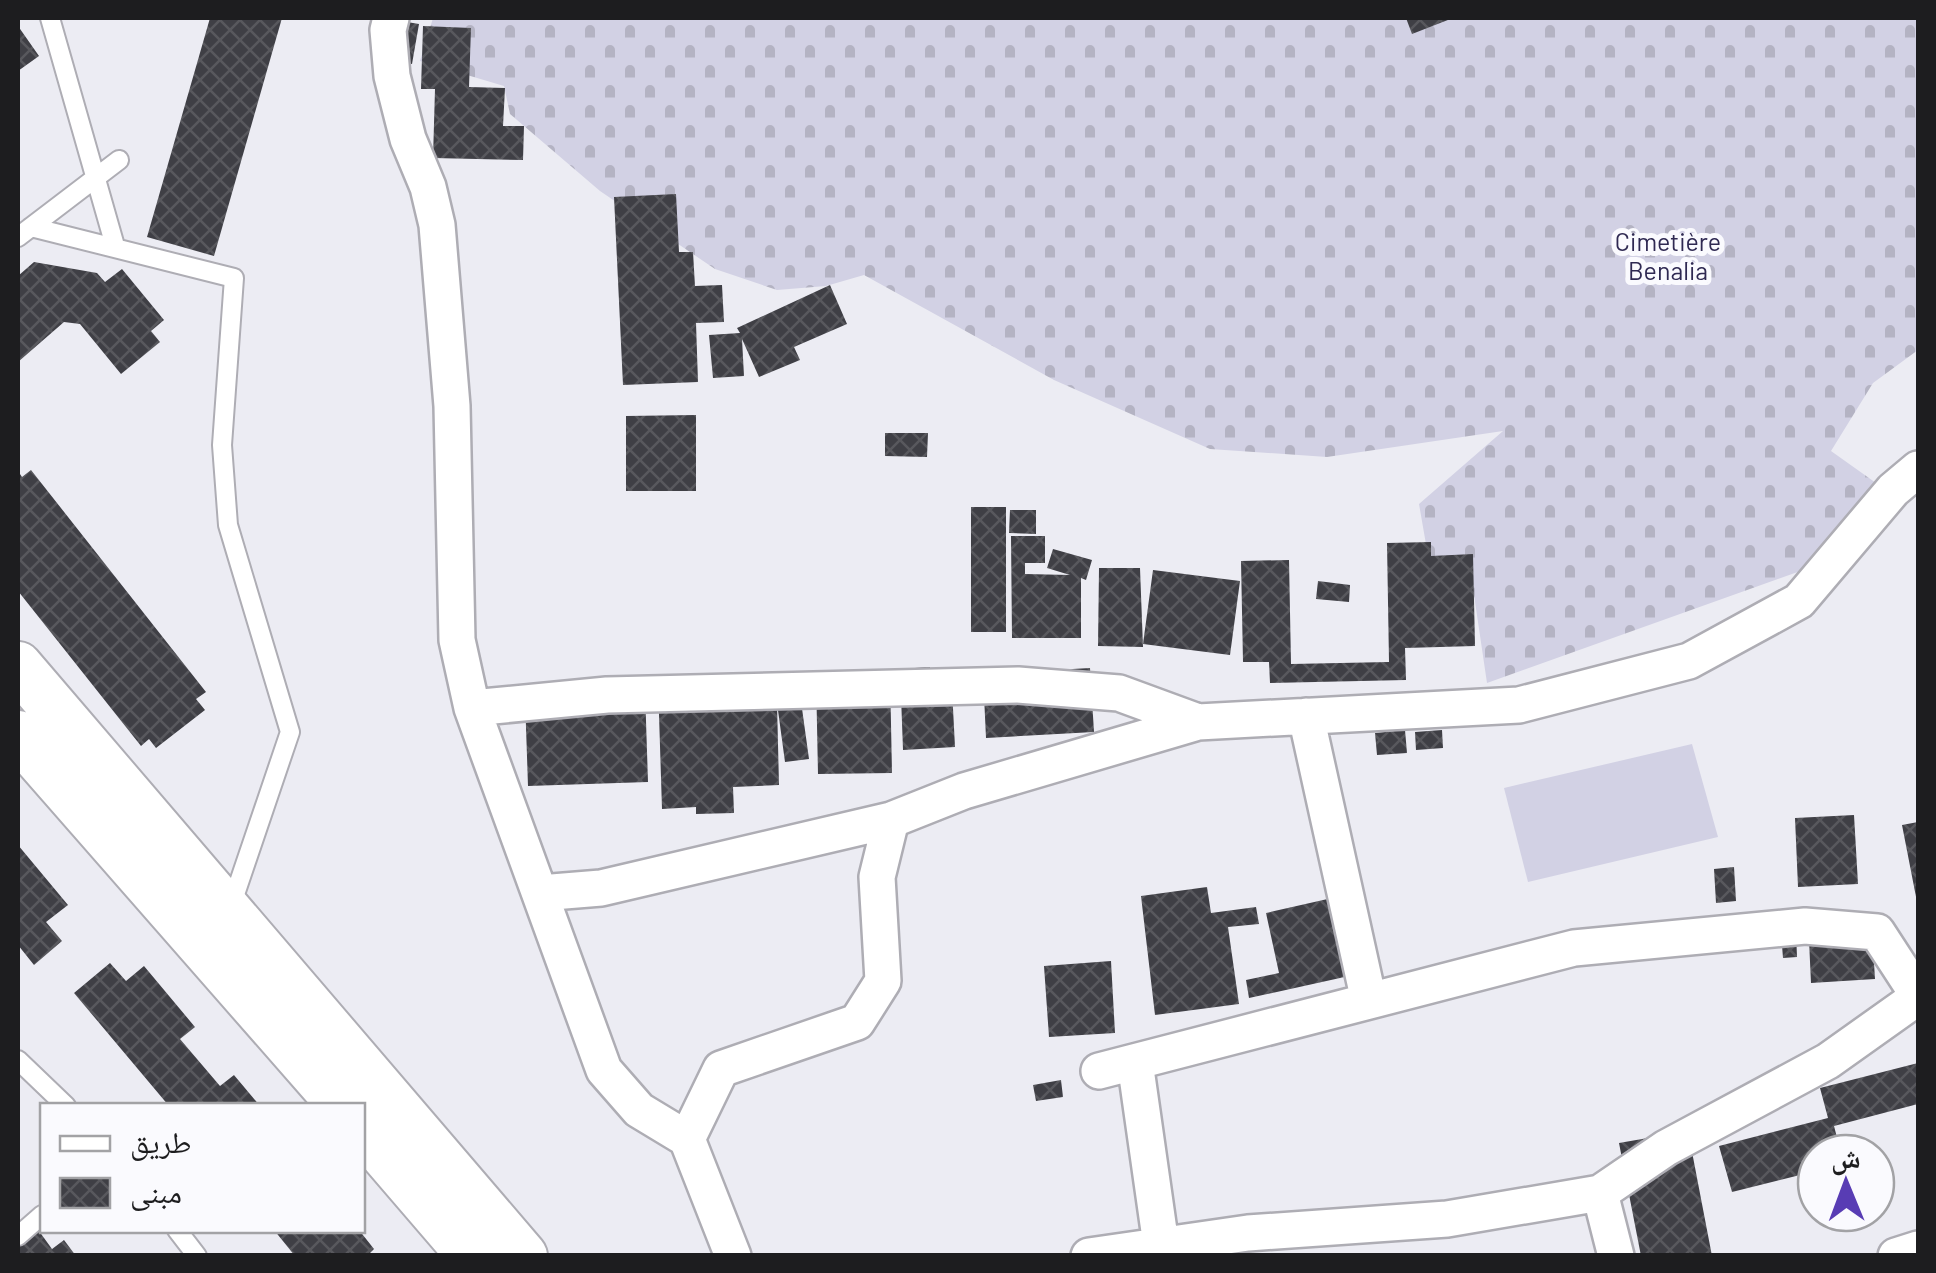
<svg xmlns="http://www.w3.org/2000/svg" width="1936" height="1273" font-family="Barlow,'Noto Naskh Arabic',sans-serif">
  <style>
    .cemetery { fill: url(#cemetery-stones) }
    .pitch { fill: #d2d1e4 }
    .building { fill: url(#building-cross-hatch) }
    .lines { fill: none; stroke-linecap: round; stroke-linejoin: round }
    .lane-casing { stroke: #aeadb4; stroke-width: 22 }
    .street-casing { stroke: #aeadb4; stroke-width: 40 }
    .secondary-casing { stroke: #aeadb4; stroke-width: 52 }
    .lane { stroke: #fff; stroke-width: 18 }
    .street { stroke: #fff; stroke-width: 35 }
    .secondary { stroke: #fff; stroke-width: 48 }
    .labels { text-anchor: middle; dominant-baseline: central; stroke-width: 10; stroke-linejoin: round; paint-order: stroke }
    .park-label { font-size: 25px; fill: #2f2952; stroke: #fafafe }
  </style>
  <defs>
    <pattern id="cemetery-stones" width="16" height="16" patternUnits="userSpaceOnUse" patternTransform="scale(2.5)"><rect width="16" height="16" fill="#d2d1e4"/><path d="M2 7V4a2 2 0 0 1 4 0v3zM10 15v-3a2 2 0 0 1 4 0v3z" fill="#b4b3c3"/></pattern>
    <pattern id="building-cross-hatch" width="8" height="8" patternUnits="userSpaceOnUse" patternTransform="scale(2.5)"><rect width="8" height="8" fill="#3f3f45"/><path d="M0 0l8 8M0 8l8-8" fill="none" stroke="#58585d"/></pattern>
  </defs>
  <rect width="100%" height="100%" fill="#ececf3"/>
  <path class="cemetery" d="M433,18H1918V350L1873,383L1831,451L1876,483L1806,569L1487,683L1474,595L1431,573L1419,504L1503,431L1327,457L1210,449L1054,380L864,275L826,286L777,290L715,269L600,191L510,114L504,86L420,61Z"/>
  <path class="pitch" d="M1692,744L1718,837L1528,882L1504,788Z"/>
  <path class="building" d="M210,18H282L214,256L147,237Z
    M1406,18H1453L1412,34Z
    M401,21L419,24L412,64L394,61Z
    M18,26L39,56L18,71Z
    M423,26L471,28L469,87L505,88L503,126H524L523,160L433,158L435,89H421Z
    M676,194L679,252H693L695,286L722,285L724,322L696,323L698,382L623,385L614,197Z
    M34,262L97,273L105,282L122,269L164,320L151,331L160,342L121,374L80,324L64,322L18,362V276Z
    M830,285L847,324L794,347L800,360L759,377L742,339L744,376L713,378L709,335L740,333L737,328Z
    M696,415V491H626V416Z
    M885,433H928L927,457L885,456Z
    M31,470L206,692L196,699L205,710L156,748L149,739L141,746L18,591V471L22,477Z
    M971,507H1006V632H971Z
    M1010,510H1036V534L1009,533Z
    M1011,536H1045V563H1025V574L1070,575L1047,568L1053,549L1092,560L1086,580L1081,578V638H1012Z
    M1431,542V556L1473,554L1475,646L1405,648L1406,680L1270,683L1269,662H1243L1241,561L1289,560L1291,664L1389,662L1387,543Z
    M1099,568H1140L1143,647L1098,646Z
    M1153,570L1240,581L1230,655L1143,644Z
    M1318,581L1350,585L1349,602L1316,599Z
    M930,667L931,691L952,689L955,747L903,750L900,669Z
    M1090,668L1094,732L986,738L983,674Z
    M890,674L892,773L818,774L816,676Z
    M658,683L800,694L809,759L785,762L777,703L779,785L733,787L734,813L696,814V807L662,809Z
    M645,690L648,782L528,786L525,698Z
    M1405,730L1407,753L1377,755L1375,733Z
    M1442,730L1443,748L1416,750L1415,732Z
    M1854,815L1858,884L1798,887L1795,818Z
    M1918,822V902H1917L1902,825Z
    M18,845L68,905L46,922L62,941L34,965L18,945Z
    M1734,867L1736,901L1716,903L1714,869Z
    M1207,887L1211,913L1256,907L1259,924L1228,927L1239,1004L1155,1015L1141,896Z
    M1332,898L1349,976L1249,998L1246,980L1279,973L1266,913Z
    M1871,915L1875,979L1811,983L1808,919Z
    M1796,932L1797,957L1783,958L1781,933Z
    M1111,961L1115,1033L1049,1037L1044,966Z
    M110,963L126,981L144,966L195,1027L180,1039L220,1086L234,1075L260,1106H169L74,993Z
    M1918,1063V1104L1834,1126L1841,1153H1816V1171L1732,1192L1719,1146L1828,1118L1820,1088Z
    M1061,1080L1063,1097L1036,1101L1033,1085Z
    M1688,1131L1712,1256H1641L1619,1143Z
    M274,1230H359L374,1249L367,1256H295Z
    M39,1231L52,1249L64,1240L76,1256H18V1247Z"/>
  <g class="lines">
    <defs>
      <path id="lane" d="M50,18L115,246
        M31,227L234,278L222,445L228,525L290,732L230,909
        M18,237L119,160
        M18,1060L66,1106
        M177,1230L197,1256
        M18,1236L42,1215"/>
      <path id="street" d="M391,18L388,30L392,76L408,139L428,187L437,225L452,406L457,640L472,708L604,1070L639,1110L687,1139
        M472,708L607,695L1018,685L1119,693L1198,722
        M1306,716L1369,1001
        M540,893L601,888L891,820
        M1135,1062L1161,1245
        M1099,1071L1574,948L1805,926L1877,932L1918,995
        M1600,1193L1616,1256
        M733,1256L687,1139L721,1069L857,1022L883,981L877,877L891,820L964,791L1198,722L1519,705L1689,661L1799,601L1893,490L1918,469
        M1089,1256L1248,1233L1447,1219L1600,1193L1666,1148L1828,1061L1918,997
        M1896,1256L1918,1249"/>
      <path id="secondary" d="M18,666L523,1256
        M18,735L343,1106
        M362,1128L472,1256"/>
    </defs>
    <use href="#lane" class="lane-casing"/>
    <use href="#street" class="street-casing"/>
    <use href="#secondary" class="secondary-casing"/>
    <use href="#lane" class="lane"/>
    <use href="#street" class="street"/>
    <use href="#secondary" class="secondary"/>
  </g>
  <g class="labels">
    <g class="park-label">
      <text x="1668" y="241">Cimetière<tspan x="1668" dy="29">Benalia</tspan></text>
    </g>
  </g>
  <rect width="1936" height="1273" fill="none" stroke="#1d1d1f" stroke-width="40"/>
  <rect x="40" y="1103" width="325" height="130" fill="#fafafe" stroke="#a2a2a5" stroke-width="2.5"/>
  <rect x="60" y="1136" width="50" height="15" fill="#ffffff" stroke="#a2a2a5" stroke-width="2.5"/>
  <text x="130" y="1153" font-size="30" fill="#1d1d1f">طريق</text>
  <rect x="60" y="1178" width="50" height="30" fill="url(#building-cross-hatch)" stroke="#a2a2a5" stroke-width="2.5"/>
  <text x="130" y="1203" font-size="30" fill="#1d1d1f">مبنى</text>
  <g transform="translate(1846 1183) rotate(359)"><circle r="48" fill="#fafafe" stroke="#a2a2a5" stroke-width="2.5"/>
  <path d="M0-8L18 38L0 25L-18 38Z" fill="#583cb4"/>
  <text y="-15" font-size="28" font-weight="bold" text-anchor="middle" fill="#1d1d1f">ش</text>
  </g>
</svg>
